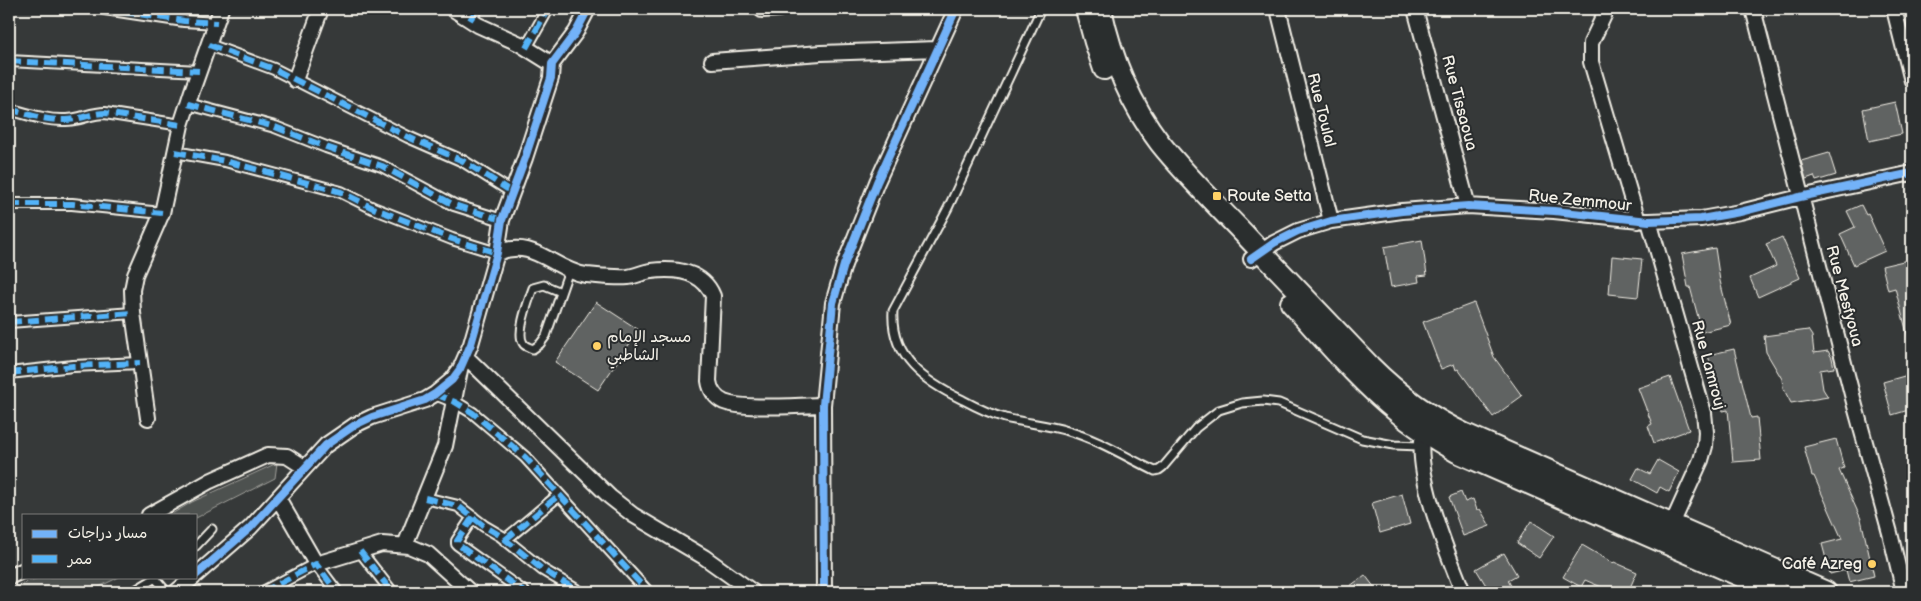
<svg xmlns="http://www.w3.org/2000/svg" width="1921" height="601" font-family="'Balsamiq Sans','Playpen Sans Arabic',sans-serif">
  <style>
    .green { fill: #4e514f; stroke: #a1a19c }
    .building { fill: #616362; stroke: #f4f1e8 }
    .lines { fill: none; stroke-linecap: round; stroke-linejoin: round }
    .service-casing { stroke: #f4f1e8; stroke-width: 11 }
    .pedestrian-casing { stroke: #f4f1e8; stroke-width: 14 }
    .minor-casing { stroke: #f4f1e8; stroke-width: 18 }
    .secondary-casing { stroke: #f4f1e8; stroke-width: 24 }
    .service { stroke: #2a2d2e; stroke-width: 7 }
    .pedestrian { stroke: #2a2d2e; stroke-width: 10 }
    .minor { stroke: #2a2d2e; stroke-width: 14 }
    .secondary { stroke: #2a2d2e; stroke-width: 20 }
    .quiet { stroke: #52b3f8; stroke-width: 6; stroke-dasharray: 12 6; stroke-linecap: butt }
    .cycleway-casing { stroke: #2a2d2e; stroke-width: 11 }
    .cycleway { stroke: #73b2f8; stroke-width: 8 }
    .poi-dot { fill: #ffd166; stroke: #2a2d2e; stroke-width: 2 }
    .labels { text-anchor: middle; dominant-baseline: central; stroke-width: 4; stroke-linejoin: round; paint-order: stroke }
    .street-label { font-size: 16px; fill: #f4f1e8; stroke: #2a2d2e }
    .poi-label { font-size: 16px; fill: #f4f1e8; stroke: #2a2d2e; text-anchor: start }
  </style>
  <rect width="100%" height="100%" fill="#363939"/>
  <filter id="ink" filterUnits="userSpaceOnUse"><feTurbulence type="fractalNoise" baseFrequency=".02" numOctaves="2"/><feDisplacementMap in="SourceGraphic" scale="10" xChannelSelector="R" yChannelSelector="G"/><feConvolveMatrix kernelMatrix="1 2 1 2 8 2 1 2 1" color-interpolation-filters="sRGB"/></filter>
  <g filter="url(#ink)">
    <path class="green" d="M277,463L275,478L196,518V515H170L192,502Z
      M41,577H119L89,592H9L24,583Z"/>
    <path class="building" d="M1895,102L1902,134L1869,141L1863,109Z
      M1829,153L1836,175L1816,181L1814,176L1806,179L1801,161Z
      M1861,205L1866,215L1868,214L1885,251L1854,265L1840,234L1855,227L1847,211Z
      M1782,237L1800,278L1758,297L1750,278L1776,266L1766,244Z
      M1422,240L1427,275L1418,276L1419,282L1391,287L1384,247Z
      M1715,248L1720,281L1731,325L1702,332L1690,287H1688L1682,254Z
      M1612,256L1642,259L1638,297L1609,294Z
      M1912,259V337H1908L1895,288L1888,290L1882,266Z
      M596,302L639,330L598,390L555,362Z
      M1474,303L1494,357L1522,396L1493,417L1458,369L1456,370L1454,364L1441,369L1423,322Z
      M1808,330L1812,336L1814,353L1828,351L1832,358L1834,368L1820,370L1823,389L1828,397L1791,403L1783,388L1782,379L1766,352L1764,336Z
      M1734,349L1751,418L1757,417L1761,460L1733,462L1728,410L1723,411L1708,355Z
      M1908,375L1912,388V409L1892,415L1883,382Z
      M1670,377L1689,430L1654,443L1648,426L1652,424L1638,388Z
      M1836,439L1844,468L1839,470L1861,519L1874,576L1849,582L1846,570L1830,574L1822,544L1842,539L1814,476H1812L1804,447Z
      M1658,460L1679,472L1669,492L1660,487L1657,493L1632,479L1638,468L1650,474Z
      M1461,492L1465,502L1473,499L1477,510L1480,509L1490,526L1463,536L1449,497Z
      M1402,494L1410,524L1380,533L1372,503Z
      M1531,521L1554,536L1539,558L1517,543Z
      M1582,545L1613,563L1614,562L1637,572L1628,592H1613L1585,580L1581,587L1563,577Z
      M1504,553L1517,575L1508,580L1514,592H1490L1476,569Z
      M1365,575L1378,592H1342Z"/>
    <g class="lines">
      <defs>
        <path id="service" d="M1041,9L948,208L893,311C890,358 925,382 963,400C976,407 990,414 1005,418C1026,423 1048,425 1068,431C1099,440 1126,457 1155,471L1159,470L1163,467L1196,428L1219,410L1242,403L1263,401L1279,403L1362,439L1394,445L1420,446
          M561,292L544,285L533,288C529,300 516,332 523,343C525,347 529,347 533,349L540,344L546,336L569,270
          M196,546L212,529
          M155,578L167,592
          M137,589L157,577"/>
        <path id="pedestrian" d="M105,9L184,21L217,23
          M470,20L477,9
          M209,45L274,69L408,137L463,161L512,192
          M526,48L548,9
          M9,61L199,71
          M188,104L275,127L326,147L382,166L454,205L502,220
          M9,109C27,114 47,121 66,120C80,120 91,113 105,113L181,125
          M175,152L225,161L341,192L373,208L452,239L497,253
          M9,204H72L162,213
          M9,322L133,313
          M9,373L73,366L140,363
          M435,394L455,402L473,413L525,457L648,592
          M425,498L458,506L484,526L501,536L543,570L580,592
          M473,517L457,541V544L524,592
          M505,540L559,495
          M360,551L392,592
          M263,592L316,564L337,592"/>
        <path id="minor" d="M453,9L478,25L520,44L552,64
          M1278,9L1331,221
          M1415,9L1468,206
          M1607,9L1591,43V62L1638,221
          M1753,9L1855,406L1890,533L1904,592
          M1894,9L1912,81
          M762,10L779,9
          M712,61L821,53L937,49
          M295,80L321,9
          M1649,221L1704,413L1706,432L1705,446L1701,460L1668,533
          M497,253C534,237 553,270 586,275C599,276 615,278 628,277C636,276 643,272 651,271C675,268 703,271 713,296L709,381C710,389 715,398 724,402C744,410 799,405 823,405
          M1251,259L1274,243L1298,231L1331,221L1402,211L1468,206L1554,211L1649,221L1701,219L1740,212L1800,197L1912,173
          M466,357L610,497L633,515L704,557L753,592
          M148,418L133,313L132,290L135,275L162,213L181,125L192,91L221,9
          M1426,426C1408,460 1449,557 1463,592
          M278,498L316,564L382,544L409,546L428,554L470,592
          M149,515L210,481L268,455L287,456L304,467
          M405,545L445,446L460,370
          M196,575L250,528L326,445L355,425L372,417L425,400L435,394L452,380L460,369L471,344L497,253L502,220L525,158L551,78L552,64L576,32L588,9
          M9,577L24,570
          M176,592L194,577
          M824,592L823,405L833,303L844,265L877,182L956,9"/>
        <path id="secondary" d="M1086,9L1095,42L1104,69
          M1101,9C1111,56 1130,104 1160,143C1187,177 1220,208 1250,240C1290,282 1330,324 1370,366C1398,394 1429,417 1465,434L1826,592
          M1291,303C1325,340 1358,380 1396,411C1415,427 1436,440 1457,452L1777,592"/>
      </defs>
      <use href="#service" class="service-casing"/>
      <use href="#pedestrian" class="pedestrian-casing"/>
      <use href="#minor" class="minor-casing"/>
      <use href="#secondary" class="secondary-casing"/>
      <use href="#service" class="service"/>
      <use href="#pedestrian" class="pedestrian"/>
      <use href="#minor" class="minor"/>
      <use href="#secondary" class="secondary"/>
      <path class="quiet" d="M105,9L184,21L217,23
        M470,20L477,9
        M209,45L274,69L408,137L463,161L512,192
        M526,48L548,9
        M9,61L199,71
        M188,104L275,127L326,147L382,166L454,205L502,220
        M9,109C27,114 47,121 66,120C80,120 91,113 105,113L181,125
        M175,152L225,161L341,192L373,208L452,239L497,253
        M9,204H72L162,213
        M9,322L133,313
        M9,373L73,366L140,363
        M435,394L455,402L473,413L525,457L648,592
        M425,498L458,506L484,526L501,536L543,570L580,592
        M473,517L457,541V544L524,592
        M505,540L559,495
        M360,551L392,592
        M263,592L316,564L337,592"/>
      <defs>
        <path id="cycleway" d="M1251,259L1274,243L1298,231L1331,221L1402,211L1468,206L1554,211L1649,221L1701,219L1740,212L1800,197L1912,173
          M196,575L250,528L326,445L355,425L372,417L425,400L435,394L452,380L460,369L471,344L497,253L502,220L525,158L551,78L552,64L576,32L588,9
          M824,592L823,405L833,303L844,265L877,182L956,9"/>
      </defs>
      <use href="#cycleway" class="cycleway-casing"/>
      <use href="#cycleway" class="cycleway"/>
    </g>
  </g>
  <g class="poi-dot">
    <rect x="1212" y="191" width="10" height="10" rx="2.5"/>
    <circle cx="597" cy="346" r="5"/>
    <circle cx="1872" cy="564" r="5"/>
  </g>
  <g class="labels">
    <g class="street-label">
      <text transform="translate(1459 103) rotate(75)">Rue Tissaoua</text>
      <text transform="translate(1321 110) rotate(76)">Rue Toulal</text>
      <text transform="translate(1580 201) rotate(6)">Rue Zemmour</text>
      <text transform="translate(1844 296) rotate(75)">Rue Mesfyoua</text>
      <text transform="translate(1708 365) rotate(75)">Rue Lamrouj</text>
    </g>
    <g class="poi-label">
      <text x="1227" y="196">Route Setta</text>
      <text x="607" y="337">مسجد الإمام<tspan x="607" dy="18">الشاطبي</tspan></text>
      <text x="1862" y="564" text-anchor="end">Café Azreg</text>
    </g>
  </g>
  <rect width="1921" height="601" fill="none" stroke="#2a2d2e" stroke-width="30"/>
  <rect x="15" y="15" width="1891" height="571" fill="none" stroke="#f4f1e8" stroke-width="2" filter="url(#ink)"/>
  <rect x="22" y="514" width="175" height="65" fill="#2a2d2e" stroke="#7b7b78"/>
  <rect x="32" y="530" width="25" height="8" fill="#73b2f8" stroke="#7b7b78"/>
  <text x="68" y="538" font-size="15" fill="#f4f1e8">مسار دراجات</text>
  <rect x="32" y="555" width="25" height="8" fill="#52b3f8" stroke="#7b7b78"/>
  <text x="68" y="564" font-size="15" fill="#f4f1e8">ممر</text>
</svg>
